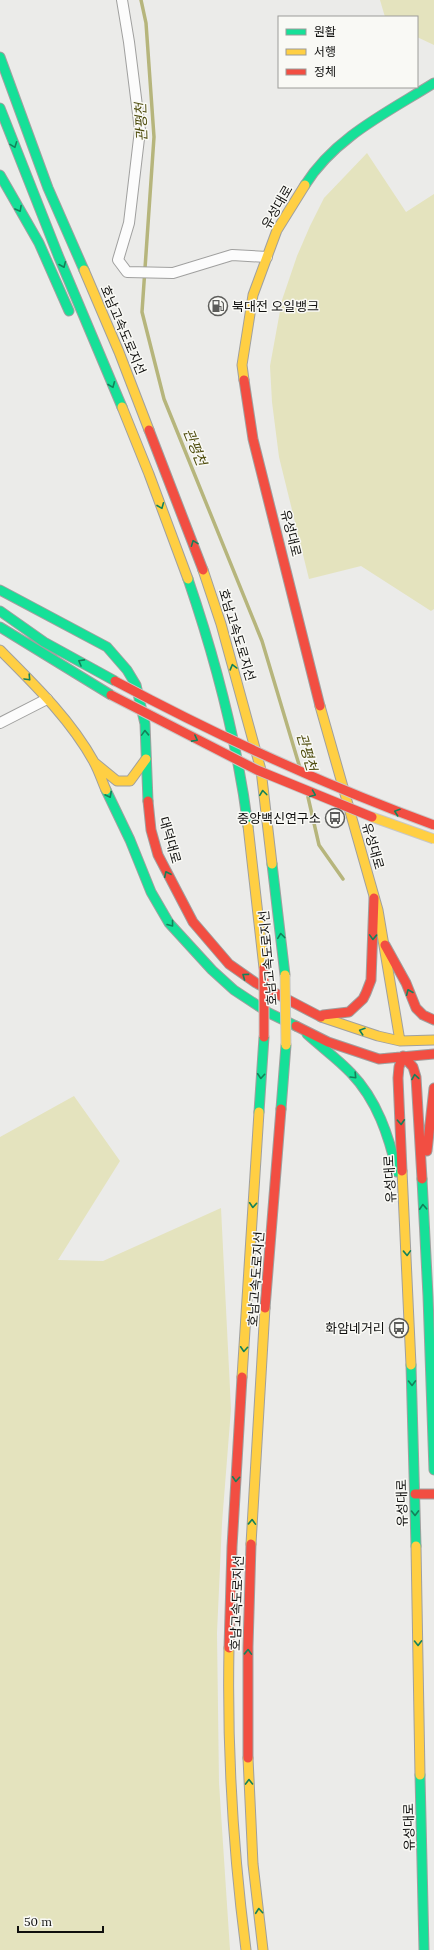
<svg xmlns="http://www.w3.org/2000/svg" width="434" height="1950" font-family="Lora,'Noto Sans KR',serif">
  <style>
    .green { fill: #e4e3be }
    .lines { fill: none; stroke-linecap: round; stroke-linejoin: round }
    .stream { stroke: #b6b57c; stroke-width: 3.5 }
    .street-casing { stroke: #a0a09f; stroke-width: 12 }
    .fast-casing { stroke: #a0a09f; stroke-width: 11 }
    .slow-casing { stroke: #a0a09f; stroke-width: 11 }
    .jam-casing { stroke: #a0a09f; stroke-width: 11 }
    .street { stroke: #fcfcfc; stroke-width: 10 }
    .fast { stroke: #16e098; stroke-width: 9 }
    .slow { stroke: #ffcf43; stroke-width: 9 }
    .jam { stroke: #f24e42; stroke-width: 9 }
    .slow-bridge-casing { stroke: #c8c8c7; stroke-width: 11; stroke-linecap: butt }
    .jam-bridge-casing { stroke: #c8c8c7; stroke-width: 11; stroke-linecap: butt }
    .slow-bridge { stroke: #ffcf43; stroke-width: 9 }
    .jam-bridge { stroke: #f24e42; stroke-width: 9 }
    .oneway { stroke: #13825a }
    .labels { text-anchor: middle; dominant-baseline: central; stroke-width: 3; stroke-linejoin: round; paint-order: stroke }
    .street-label { font-size: 13px; fill: #10100f; stroke: #f9f9f5 }
    .poi-label { font-size: 13px; fill: #10100f; stroke: #f9f9f5; text-anchor: end }
    .water-label { font-size: 14px; font-style: italic; fill: #4c4a0b; stroke: #f9f9f5 }
  </style>
  <rect width="100%" height="100%" fill="#ebebe9"/>
  <path class="green" d="M380,0H434V45L417,37V17H385Z
    M367,153L406,212L434,194V609L431,611L361,566L309,579L279,457L272,402L270,366L282,300L297,256L310,226L324,198Z
    M74,1096L120,1161L58,1260L103,1261L221,1208L231,1409L222,1523L217,1633L219,1783L230,1950H0V1137Z"/>
  <g class="lines">
    <path class="stream" d="M141,0L146,23L154,137L142,312L164,399L262,641L300,768
      M308,797L319,845L343,879"/>
    <defs>
      <path id="street" d="M122,0L129,42L140,130L129,223L118,260L127,272L173,273L232,255L267,257
        M0,723L47,699"/>
      <path id="fast" d="M0,57L48,188L84,270
        M0,108L58,255L122,407
        M0,175L39,243L69,311
        M305,185C335,137 388,112 434,83
        M188,579C216,661 237,740 248,826
        M0,590L107,647L127,670L136,685L145,724L148,801
        M0,611L44,642L115,681
        M0,627L111,695
        M106,790L130,840L151,892L169,923L212,970L234,990L269,1013L296,1026
        M272,864L285,975
        M307,1034C321,1047 338,1059 351,1073C377,1100 389,1136 397,1172
        M281,1109L286,1045
        M259,1112L264,1037
        M422,1179L428,1296L434,1470
        M411,1365L416,1546
        M420,1775L424,1950"/>
      <path id="slow" d="M84,270L119,352L149,430
        M244,380L242,365L253,295L277,230L305,185
        M122,407L149,474L188,579
        M203,570L221,624L261,770L272,864
        M0,650C34,684 71,720 94,762C99,771 102,781 106,790
        M320,706L378,910L400,1041
        M95,763L117,781H130L146,759
        M248,826L264,968
        M321,1017L378,1036L400,1041L434,1040
        M402,1171L411,1365
        M242,1377L259,1112
        M251,1544L265,1308
        M416,1546L420,1775
        M229,1648C227,1750 233,1850 246,1950
        M248,1758L253,1864L263,1950"/>
      <path id="jam" d="M244,380L253,439L320,706
        M149,430L203,570
        M148,801L151,830L158,855L193,922L229,964L256,983L321,1017
        M385,945L406,983L416,1008L423,1015L434,1020
        M323,1015L349,1012L363,999L366,993L371,980L374,898
        M296,1026L328,1042L379,1059L434,1054
        M427,1151L434,1088
        M402,1171L398,1078L399,1067L403,1056L413,1067L416,1077L422,1179
        M265,1308L281,1109
        M415,1494H434
        M229,1648L232,1547L242,1377
        M248,1758V1647L251,1544"/>
    </defs>
    <use href="#street" class="street-casing"/>
    <use href="#fast" class="fast-casing"/>
    <use href="#slow" class="slow-casing"/>
    <use href="#jam" class="jam-casing"/>
    <use href="#street" class="street"/>
    <use href="#fast" class="fast"/>
    <use href="#slow" class="slow"/>
    <use href="#jam" class="jam"/>
    <defs>
      <path id="slow-bridge" d="M372,817L434,839
        M285,975L286,1045"/>
      <path id="jam-bridge" d="M115,681C218,736 324,785 434,825
        M111,695L257,770L372,817
        M264,968V1037"/>
    </defs>
    <use href="#slow-bridge" class="slow-bridge-casing"/>
    <use href="#jam-bridge" class="jam-bridge-casing"/>
    <use href="#slow-bridge" class="slow-bridge"/>
    <use href="#jam-bridge" class="jam-bridge"/>
  </g>
  <defs><path id="oneway-chevron" d="M-2-3.5L2.5 0L-2 3.5" fill="none" stroke-width="1.6" stroke-linecap="round" stroke-linejoin="round"/></defs>
  <g class="oneway">
    <use href="#oneway-chevron" transform="translate(14 145) rotate(69)"/>
    <use href="#oneway-chevron" transform="translate(19 209) rotate(61)"/>
    <use href="#oneway-chevron" transform="translate(63 265) rotate(67)"/>
    <use href="#oneway-chevron" transform="translate(112 385) rotate(68)"/>
    <use href="#oneway-chevron" transform="translate(161 506) rotate(68)"/>
    <use href="#oneway-chevron" transform="translate(194 543) rotate(-111)"/>
    <use href="#oneway-chevron" transform="translate(81 662) rotate(-151)"/>
    <use href="#oneway-chevron" transform="translate(233 667) rotate(-105)"/>
    <use href="#oneway-chevron" transform="translate(28 678) rotate(47)"/>
    <use href="#oneway-chevron" transform="translate(145 733) rotate(-92)"/>
    <use href="#oneway-chevron" transform="translate(195 739) rotate(28)"/>
    <use href="#oneway-chevron" transform="translate(263 793) rotate(-97)"/>
    <use href="#oneway-chevron" transform="translate(313 794) rotate(22)"/>
    <use href="#oneway-chevron" transform="translate(109 795) rotate(63)"/>
    <use href="#oneway-chevron" transform="translate(397 812) rotate(-161)"/>
    <use href="#oneway-chevron" transform="translate(167 874) rotate(-115)"/>
    <use href="#oneway-chevron" transform="translate(171 924) rotate(52)"/>
    <use href="#oneway-chevron" transform="translate(281 936) rotate(-97)"/>
    <use href="#oneway-chevron" transform="translate(373 937) rotate(92)"/>
    <use href="#oneway-chevron" transform="translate(245 976) rotate(-144)"/>
    <use href="#oneway-chevron" transform="translate(409 992) rotate(-113)"/>
    <use href="#oneway-chevron" transform="translate(362 1031) rotate(-162)"/>
    <use href="#oneway-chevron" transform="translate(261 1076) rotate(94)"/>
    <use href="#oneway-chevron" transform="translate(354 1076) rotate(46)"/>
    <use href="#oneway-chevron" transform="translate(415 1077) rotate(-99)"/>
    <use href="#oneway-chevron" transform="translate(401 1122) rotate(87)"/>
    <use href="#oneway-chevron" transform="translate(253 1205) rotate(94)"/>
    <use href="#oneway-chevron" transform="translate(423 1207) rotate(-93)"/>
    <use href="#oneway-chevron" transform="translate(407 1253) rotate(88)"/>
    <use href="#oneway-chevron" transform="translate(244 1349) rotate(94)"/>
    <use href="#oneway-chevron" transform="translate(412 1383) rotate(89)"/>
    <use href="#oneway-chevron" transform="translate(236 1479) rotate(94)"/>
    <use href="#oneway-chevron" transform="translate(415 1513) rotate(89)"/>
    <use href="#oneway-chevron" transform="translate(252 1522) rotate(-88)"/>
    <use href="#oneway-chevron" transform="translate(418 1643) rotate(89)"/>
    <use href="#oneway-chevron" transform="translate(248 1652) rotate(-88)"/>
    <use href="#oneway-chevron" transform="translate(249 1782) rotate(-91)"/>
    <use href="#oneway-chevron" transform="translate(259 1911) rotate(-95)"/>
  </g>
  <defs>
    <symbol id="fuel-ring" viewBox="-11 -11 22 22"><circle r="9.5" fill="#f9f9f5" stroke="#5d5d5b" stroke-width="1.5"/><path d="M-5.5-6h7V0h2V4h1.3V-2.5L3-4.5l.8-.8L6-3V5H2.5V1h-1V6h-7ZM-4.2-4.7v3.2H.2V-4.7Z" fill="#5d5d5b"/></symbol>
    <symbol id="bus-ring" viewBox="-11 -11 22 22"><circle r="9.5" fill="#f9f9f5" stroke="#5d5d5b" stroke-width="1.5"/><path d="M-5-6H5V4H4V6H2V4H-2V6H-4V4H-5ZM-3.5-4V0h7V-4ZM-3.5 1.2v1.5H-2V1.2ZM2 1.2v1.5H3.5V1.2Z" fill="#5d5d5b"/></symbol>
  </defs>
  <g fill-rule="evenodd">
    <use href="#fuel-ring" x="207" y="295" width="22" height="22"/>
    <use href="#bus-ring" x="324" y="807" width="22" height="22"/>
    <use href="#bus-ring" x="388" y="1317" width="22" height="22"/>
  </g>
  <g class="labels">
    <g class="street-label">
      <text transform="translate(277 207) rotate(-60)">유성대로</text>
      <text transform="translate(123 330) rotate(67)">호남고속도로지선</text>
      <text transform="translate(291 533) rotate(76)">유성대로</text>
      <text transform="translate(237 635) rotate(73)">호남고속도로지선</text>
      <text transform="translate(170 840) rotate(74)">대덕대로</text>
      <text transform="translate(373 846) rotate(74)">유성대로</text>
      <text transform="translate(268 958) rotate(-95)">호남고속도로지선</text>
      <text transform="translate(390 1179) rotate(-93)">유성대로</text>
      <text transform="translate(256 1279) rotate(-86)">호남고속도로지선</text>
      <text transform="translate(402 1503) rotate(-91)">유성대로</text>
      <text transform="translate(237 1603) rotate(-88)">호남고속도로지선</text>
      <text transform="translate(409 1827) rotate(-91)">유성대로</text>
    </g>
    <g class="poi-label">
      <text x="232" y="306" text-anchor="start">북대전 오일뱅크</text>
      <text x="321" y="818">중앙백신연구소</text>
      <text x="385" y="1328">화암네거리</text>
    </g>
    <g class="water-label">
      <text transform="translate(141 122) rotate(-92)">관평천</text>
      <text transform="translate(195 447) rotate(68)">관평천</text>
      <text transform="translate(307 752) rotate(74)">관평천</text>
    </g>
  </g>
  <rect x="278" y="16" width="140" height="72" fill="#f9f9f5" stroke="#9c9c99"/>
  <rect x="286" y="29" width="20" height="6" fill="#16e098" stroke="#9c9c99"/>
  <text x="314" y="36" font-size="12" fill="#10100f">원활</text>
  <rect x="286" y="49" width="20" height="6" fill="#ffcf43" stroke="#9c9c99"/>
  <text x="314" y="56" font-size="12" fill="#10100f">서행</text>
  <rect x="286" y="69" width="20" height="6" fill="#f24e42" stroke="#9c9c99"/>
  <text x="314" y="76" font-size="12" fill="#10100f">정체</text>
  <path d="M18 1926v6h85v-6" fill="none" stroke="#10100f" stroke-width="2"/>
  <text x="24" y="1926" font-size="12" fill="#10100f" stroke="#f9f9f5" stroke-width="3" paint-order="stroke">50 m</text>
</svg>
